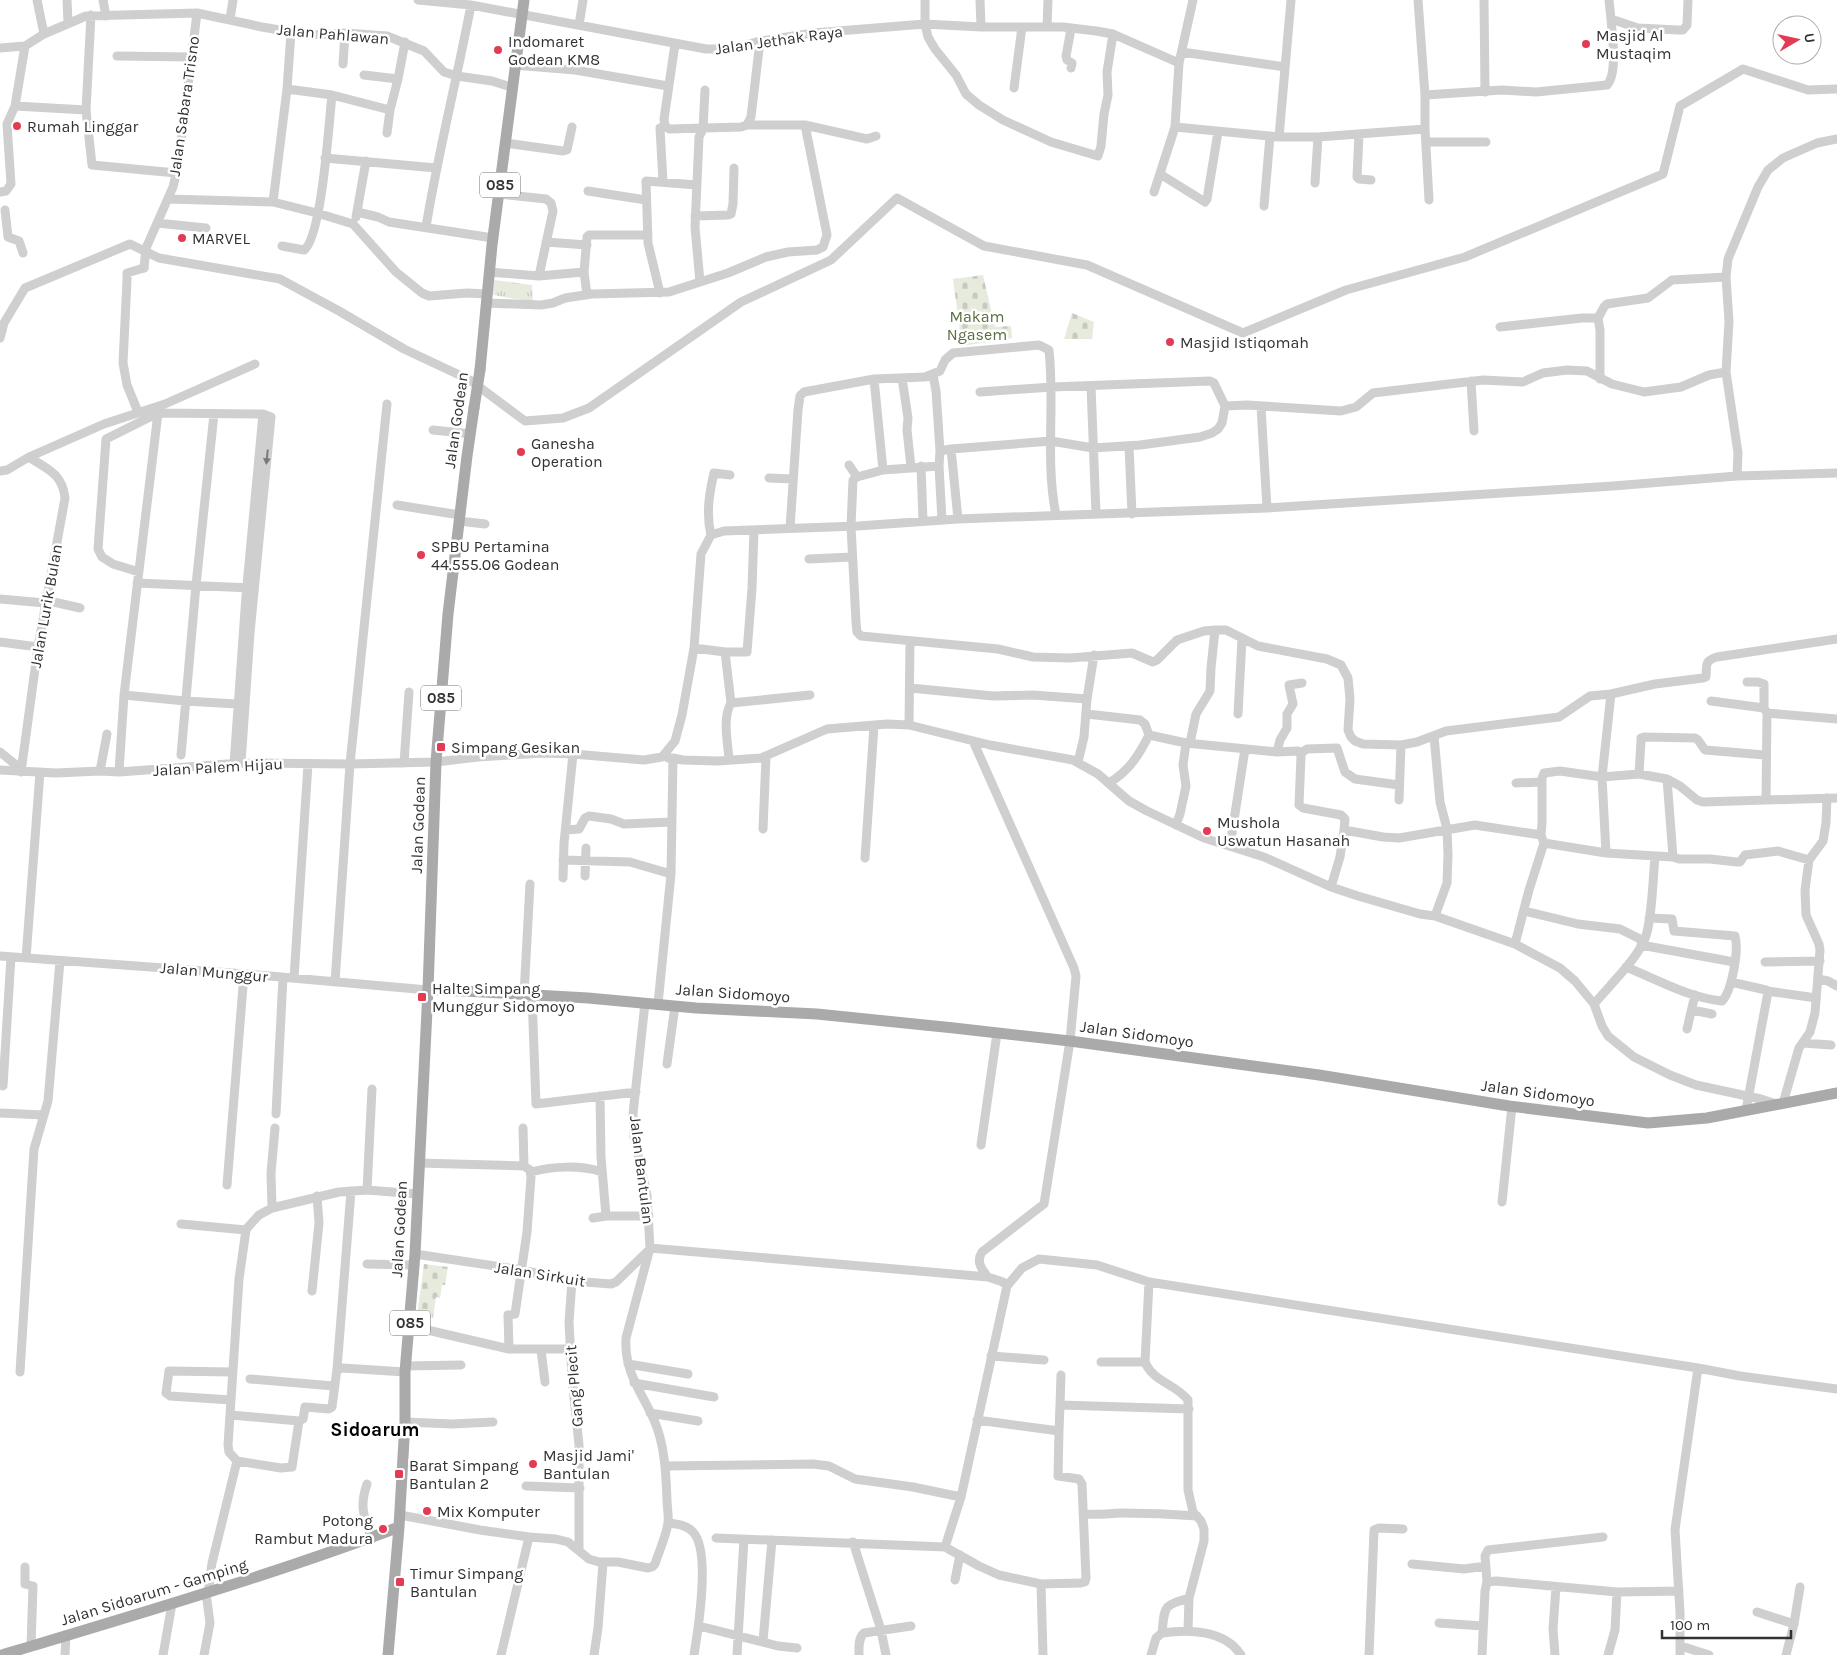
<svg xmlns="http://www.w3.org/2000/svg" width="1837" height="1655" font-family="Karla,sans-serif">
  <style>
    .cemetery { fill: url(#cemetery-stones) }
    .park { fill: url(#park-tufts) }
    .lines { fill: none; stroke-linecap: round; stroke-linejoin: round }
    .minor { stroke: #cfcfcf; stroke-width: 9 }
    .major { stroke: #aaa; stroke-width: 11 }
    .minor-bridge { stroke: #cfcfcf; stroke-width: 9 }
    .major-bridge { stroke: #aaa; stroke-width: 11 }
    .oneway { fill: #797979 }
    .poi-dot { fill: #e23b53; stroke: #fff; stroke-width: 2 }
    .labels { text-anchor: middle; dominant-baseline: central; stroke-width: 5; stroke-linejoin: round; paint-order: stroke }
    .shield { fill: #fff; stroke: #707070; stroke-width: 1 }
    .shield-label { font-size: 15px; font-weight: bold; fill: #323232 }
    .street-label { font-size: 16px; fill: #323232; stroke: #fff }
    .poi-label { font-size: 16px; fill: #323232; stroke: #fff; text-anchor: start }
    .park-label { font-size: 16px; fill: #586e3f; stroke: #fff }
    .quarter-label { font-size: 19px; font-weight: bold; fill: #000; stroke: #fff }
  </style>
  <defs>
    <pattern id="cemetery-stones" width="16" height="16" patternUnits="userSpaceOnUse" patternTransform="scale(1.25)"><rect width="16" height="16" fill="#e6ebde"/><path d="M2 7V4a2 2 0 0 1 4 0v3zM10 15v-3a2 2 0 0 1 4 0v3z" fill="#c6cabf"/></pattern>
    <pattern id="park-tufts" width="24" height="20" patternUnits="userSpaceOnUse" patternTransform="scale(1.25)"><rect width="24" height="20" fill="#e6ebde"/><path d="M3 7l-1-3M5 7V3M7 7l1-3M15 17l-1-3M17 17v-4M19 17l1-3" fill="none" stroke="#c6cabf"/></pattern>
  </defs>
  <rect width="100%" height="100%" fill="#fff"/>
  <path class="cemetery" d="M983,275L995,327L1011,326L1012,338L962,346L953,279Z
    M1072,313L1094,322L1092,339H1064Z
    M424,1264L448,1267L445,1285H442L440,1298L436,1297L433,1318L417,1316Z"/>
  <path class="park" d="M494,280L532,285L533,302L493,295Z"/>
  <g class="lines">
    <path class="minor" d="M37,0L44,34
      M67,0L68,23
      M103,0L106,16
      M418,0L471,5L706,49H729L760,41L813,33L925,24V0
      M980,0L981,27
      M1484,0L1485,92
      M1609,0L1611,19L1638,28L1678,30H1683L1687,25L1688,0
      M91,15L86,110L92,165L176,173
      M230,19L233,0
      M579,25L583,0
      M1047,27L1048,0
      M1113,34L1107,72L1108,95L1104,114L1101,146L1098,156L1051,142L1003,120L979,105L966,94L956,75L935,49L928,37L925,24L981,27H1063L1096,31L1113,34L1179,63
      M675,44L664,119L665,126L669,129L741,127L747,125L751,117L760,41
      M0,48L25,46L44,34L86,16L197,13L262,27L309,35L345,33L387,36L424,51L444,72L457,76L492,81L511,87
      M1182,52L1285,67
      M117,56L191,57
      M343,64L345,33
      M514,65L575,70L668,86
      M1071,68L1072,63L1067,60L1066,56L1071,29
      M364,75L398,79L405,42
      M1014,88L1022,27
      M287,89L332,95L390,110L387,133
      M1425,95L1502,90L1536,92L1607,85C1618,74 1612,34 1611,19
      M15,106L86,110
      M390,110L398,79
      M747,125H805L867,139L876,136
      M1175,127L1279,137H1318L1425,129V95L1418,0
      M1425,129L1429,200
      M1359,134L1357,177L1359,179L1371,180
      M1279,137L1291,0
      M1427,142H1486
      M505,143L563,151L567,150L572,127
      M325,158L436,168
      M1160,174L1205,202L1207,199L1218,132
      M663,182L660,128L665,126
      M1315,183L1318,137
      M588,191L646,200
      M0,192L6,191L11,184L7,124L15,106L25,46
      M1154,192L1175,127L1179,63L1193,0
      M499,194L546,199L551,203L553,211L539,276
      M168,199L273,202L317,213L353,224L396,272L422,293L429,296L467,293L487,294
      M273,202L287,89L291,32
      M1264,206L1270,136
      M5,210L8,237L19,241L23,253
      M357,212L378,217L389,222L493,238
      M695,216L728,215L731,214L733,204L734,168
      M356,217L366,161
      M157,223L206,228
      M426,227C438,153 457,79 471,5
      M546,242L587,245
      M282,246L304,250C322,237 329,121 332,95
      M146,248L173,187L178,166L197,13
      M489,272L539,276L584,272
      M700,282L695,227L699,137L703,129L705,90
      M660,293L648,243L646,181L697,185
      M587,295L584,272L587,237L589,235H648
      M486,303L541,305L553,303L565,298L592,294L669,292L728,273L766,257L788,252L817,250L823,247L827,235L805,125
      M1598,318L1604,307L1607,304L1648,298L1672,280L1726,277
      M1500,327L1582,318H1598L1600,330V379
      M0,338L4,323L25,288L130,244L159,258L280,279L339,311L404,349L470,380L525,421L563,418L589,408L741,302L831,260L897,198L984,246L1087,265L1243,333L1346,290L1465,257L1663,174L1680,106L1743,69L1808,90L1837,89
      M933,375L936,391L940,451
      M902,378L908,418L907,430L911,467
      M874,379L883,470L857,477L853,480L851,526L856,622L857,632L861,636L998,649L1033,657L1070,658L1132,653L1153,662L1157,660L1177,640L1204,631L1215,630H1226L1258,646L1327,659L1341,665L1348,678L1350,699L1348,730L1351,737L1355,741L1363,744L1401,745L1417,742L1446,731L1559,717L1590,696L1611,694L1655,684L1703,678L1706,677C1707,665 1704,661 1717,657L1837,639
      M1471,381L1474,431
      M1091,386L1096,514
      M980,392L1052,387L1210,381L1214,383L1225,406L1247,405L1341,411L1356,407L1373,393L1483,380L1523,382L1543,373L1567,370L1587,371L1612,384L1644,392L1681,387L1709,375L1726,372
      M1261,407L1267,508
      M138,412L127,385L123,363L127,280V273L144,268
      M433,430L471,434
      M1129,446L1132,514
      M849,465L857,477
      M921,466L923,521
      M939,466L942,520
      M883,470L939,466L940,451L951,449
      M0,471L7,470L29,457L104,424L165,404L255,364
      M1737,476L1738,453L1726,372L1729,321L1726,277L1728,259L1758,187L1768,170L1783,158L1817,143L1837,139
      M769,478L793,479
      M397,505L460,515
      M958,519L951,449L1051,441L1093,448L1140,445L1200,437L1212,433L1218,429L1222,423L1225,406
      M459,521L485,524
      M790,528L798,410L800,396L804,392L874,379L925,377L940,371L945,360L953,353L1039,345L1049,350C1055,405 1045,461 1056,515
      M711,535C706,514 709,494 714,473L730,475
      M809,559L852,557
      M139,572L113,564L102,557L98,549L106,439L158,413
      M137,583L251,588
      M0,599L45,603
      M45,600L80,608
      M0,642L38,647
      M694,648L725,652H747L752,588L754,530
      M725,652L731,703
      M1747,682H1758L1764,684V708
      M910,688L993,696L1033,695L1087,699
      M124,695L185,701L237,704
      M1711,701L1764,708L1767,713
      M1087,714L1140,720L1145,724L1149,735
      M1238,714L1242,639
      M909,725L910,641
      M1434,736L1440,802L1447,829L1448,854L1447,883L1435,916
      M973,741L1074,968L1076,976L1070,1041L1044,1204L982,1252C976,1261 981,1269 988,1277
      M1190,743L1196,714L1210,691L1211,668L1215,630
      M0,752L21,769
      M1277,752L1280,740L1287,728V714L1293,704L1289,685L1302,683
      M1301,753L1307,749L1337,748L1345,772L1355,779L1399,785
      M181,755L196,585L214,414
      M673,758L683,760L718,761L761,758L827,729L887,724L909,725L990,745L1073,760L1098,774L1129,801L1147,811L1204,838L1264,857L1331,887L1358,896L1420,914L1435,916L1515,944L1560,968L1575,981L1594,1004L1602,1026L1608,1036L1634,1057L1670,1075L1696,1085L1761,1099L1776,1104
      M729,760C728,743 722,718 731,703L810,695
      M1078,762L1084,737L1087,699L1094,655
      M404,763L409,692
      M234,764L246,596L263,414
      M0,770L56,773L100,771L119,772L241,763L350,764L436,762L478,757L542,753L573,754L644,760L662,757L675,741L682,715L694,648L701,554L711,535L724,531L858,526L958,519L1267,508L1613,486L1737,476L1837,473
      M100,771L107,734
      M21,772L38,647L65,498C62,473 48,470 29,457
      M119,772L124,695L158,413L263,414L271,417L250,633L241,763
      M1639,774L1641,741V738L1644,737L1695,738L1698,740L1705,750L1765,755
      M1667,779L1673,857
      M1109,783C1129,771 1139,755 1149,735L1186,743L1277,752L1298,751L1301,753V756L1299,805L1303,808L1341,815L1345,819L1344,830L1383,837L1399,838L1475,825L1541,835L1544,843L1606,853L1673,857L1679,859H1710L1737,862H1740L1745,855L1778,851L1809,860
      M1516,783L1542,782
      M1399,800L1401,745
      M1766,800L1837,798
      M1176,825L1180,814L1186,786L1183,765L1186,743
      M763,829L766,757
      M566,830L579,829L585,818L589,816L611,819L624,824L672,822
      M1541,835L1542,823V778L1544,773L1560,771L1602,777L1639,774L1667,779L1680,786L1697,800L1703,802L1766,800L1767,713L1837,719
      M1230,846L1245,749
      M1606,853L1602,777L1611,694
      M865,858L874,726
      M563,860L630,862L671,874
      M585,876L586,848
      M563,878L564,843L573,754
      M1331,887L1340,857L1344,830
      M1525,911L1578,924L1620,929L1644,941
      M1515,944L1529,890L1544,843
      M1641,945L1734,962
      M0,956L258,975L428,990
      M26,958L40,772
      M1765,962L1820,961
      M1626,967C1656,979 1689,998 1722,1001C1732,991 1739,950 1735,936L1674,931L1672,919L1649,918
      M294,978L308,764
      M1818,979L1828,981L1837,986
      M335,982L350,764L387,404
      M1731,982L1766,990L1768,992L1746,1110
      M1767,991L1816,998
      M524,995L530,884
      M532,995L536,1104L636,1092
      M658,1004L671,874L673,758H668
      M1594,1004C1610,985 1634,962 1644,941C1652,925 1653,876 1655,857
      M1692,1010L1712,1014
      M1687,1029L1695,995
      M1803,1043L1831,1045
      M667,1064L675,1006
      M3,1086L11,957
      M600,1096L601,1157L606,1216
      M1783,1103L1799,1048L1810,1032L1815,1013L1820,950L1819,944L1806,915L1805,890L1809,860L1823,841L1826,823L1827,798
      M0,1113L44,1115
      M276,1114L283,977
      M523,1128L524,1166
      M981,1145L997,1033
      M419,1163L524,1166L530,1170L531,1177L527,1232L515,1314L508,1315L509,1349
      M531,1172C553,1166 581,1165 602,1172
      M227,1185L244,974
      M367,1190L372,1089
      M1502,1202L1512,1106
      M272,1208L271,1173L275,1128
      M593,1218L606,1216H649
      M181,1224L246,1230
      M650,1248L988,1277L1003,1282L1007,1286L1022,1268L1039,1259L1097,1265L1149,1282L1698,1368L1740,1376L1837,1389
      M415,1254L522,1270L572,1281L611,1284L616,1282L649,1250
      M367,1264L414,1265
      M572,1281L569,1322L572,1378L579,1445V1550
      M1149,1282L1145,1362C1153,1382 1176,1384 1188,1400V1490L1193,1512L1201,1521L1204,1529V1541L1189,1598L1188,1631
      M312,1291L319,1223L317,1196
      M410,1326L509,1349H570
      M541,1350L545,1382
      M991,1356L1044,1360
      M1101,1362H1145
      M628,1364L688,1374
      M406,1366L461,1365
      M337,1369L343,1368L405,1372
      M20,1372L34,1149L48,1101L60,961
      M250,1379L334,1386
      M634,1383L714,1397
      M231,1400L170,1396L166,1393L169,1371L232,1372
      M1060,1405L1061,1375
      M650,1413L698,1421
      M231,1415L299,1421L303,1419L305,1407L329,1409L332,1407L337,1369L351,1191
      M977,1420L1059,1431L1060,1405L1189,1409
      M405,1422L452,1424L493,1422
      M237,1461L281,1468L292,1467L299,1421
      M666,1466L813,1464L829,1466L855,1479L913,1487L961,1497
      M367,1484C359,1507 364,1517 372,1539
      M526,1486L580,1488
      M1083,1514C1097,1515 1109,1514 1122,1513C1147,1513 1172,1514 1197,1516
      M400,1515L480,1530L529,1537L556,1539L568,1542L589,1559L599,1562H618L648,1568L652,1567L655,1564C659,1551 666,1537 668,1523C669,1516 667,1507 667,1500C666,1474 665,1445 654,1420C641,1391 624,1372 626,1338L650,1248L647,1195L634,1137L633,1114L645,1003
      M668,1523C677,1524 687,1525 693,1532C711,1551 698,1630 694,1655
      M716,1538L945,1547L979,1566L999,1575L1041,1584L1043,1655
      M853,1542L881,1630L886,1655
      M945,1547L961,1497L1007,1286
      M1412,1564L1464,1569L1486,1566
      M25,1567V1584L33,1586L31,1646
      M955,1580L960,1555
      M1487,1582L1485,1556L1488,1550L1603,1537
      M1041,1584L1081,1583L1085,1582L1086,1578L1082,1484L1079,1479L1058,1476L1059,1431
      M208,1593L212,1563L237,1461L229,1452L228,1445L239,1279L246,1230L248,1227L259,1215L272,1208L339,1192L367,1190L417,1194
      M1757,1612L1794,1624
      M1439,1623L1483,1626
      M699,1626L778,1646L797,1648
      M1162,1633C1189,1629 1225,1630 1241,1655
      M1162,1633C1165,1606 1162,1606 1189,1598
      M763,1641L772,1540
      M1681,1646L1709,1655
      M65,1655L66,1636
      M163,1655L172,1604
      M204,1655L210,1623L206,1593
      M501,1655L529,1537
      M594,1655L598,1628L603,1563
      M737,1655L744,1539
      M859,1655C859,1647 858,1638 864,1633L911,1626
      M1151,1655L1156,1638L1162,1633
      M1369,1655L1374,1530L1379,1528L1403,1529
      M1482,1655L1485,1591L1487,1582L1496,1581L1617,1592L1679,1591
      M1555,1655L1553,1629L1556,1587
      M1608,1655L1615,1630L1617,1592
      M1680,1655V1612L1675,1530L1698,1368
      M1786,1655L1794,1624L1800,1587"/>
    <path class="major" d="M480,370L492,245L524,0
      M428,990L464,991L588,998L696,1008L817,1014L954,1028L1070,1041L1319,1075L1509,1106L1648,1123L1707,1118L1837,1093
      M2,1655C135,1615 269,1576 399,1527
      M388,1655L399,1527L405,1422V1372L415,1254L428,990L436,762L448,614L467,456L474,408"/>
    <path class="minor-bridge" d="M144,268L146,248"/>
    <path class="major-bridge" d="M474,408L480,370"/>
  </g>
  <defs><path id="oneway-solid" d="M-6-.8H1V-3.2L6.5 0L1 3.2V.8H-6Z" transform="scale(1.25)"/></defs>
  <use class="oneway" href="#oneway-solid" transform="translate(267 457) rotate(96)"/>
  <g class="poi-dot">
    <circle cx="1586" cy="44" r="5"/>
    <circle cx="498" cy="50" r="5"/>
    <circle cx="17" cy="126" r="5"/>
    <circle cx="182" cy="238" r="5"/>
    <circle cx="1170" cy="342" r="5"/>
    <circle cx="521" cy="452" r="5"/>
    <circle cx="421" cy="555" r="5"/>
    <rect x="436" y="742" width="10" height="10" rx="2.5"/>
    <circle cx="1207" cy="831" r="5"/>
    <rect x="417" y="992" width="10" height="10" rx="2.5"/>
    <circle cx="533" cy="1464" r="5"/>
    <rect x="394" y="1469" width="10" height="10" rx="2.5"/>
    <circle cx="427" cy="1511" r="5"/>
    <circle cx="383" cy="1529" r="5"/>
    <rect x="395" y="1577" width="10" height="10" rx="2.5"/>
  </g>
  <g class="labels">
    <g class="shield">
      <rect x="480" y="172.5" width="40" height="25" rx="4"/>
      <rect x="421" y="685.5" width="40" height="25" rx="4"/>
      <rect x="390" y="1310.5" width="40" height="25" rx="4"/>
    </g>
    <g class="shield-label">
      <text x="500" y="185">085</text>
      <text x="441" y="698">085</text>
      <text x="410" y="1323">085</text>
    </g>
    <g class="street-label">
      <text transform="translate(333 34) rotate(5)">Jalan Pahlawan</text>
      <text transform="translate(779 40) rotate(-8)">Jalan Jethak Raya</text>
      <text transform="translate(184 106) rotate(-82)">Jalan Sabara Trisno</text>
      <text transform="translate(456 420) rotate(-82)">Jalan Godean</text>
      <text transform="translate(46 606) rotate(-80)">Jalan Lurik Bulan</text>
      <text transform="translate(218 767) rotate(-3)">Jalan Palem Hijau</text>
      <text transform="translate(418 825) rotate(-88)">Jalan Godean</text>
      <text transform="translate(214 972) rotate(5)">Jalan Munggur</text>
      <text transform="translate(733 993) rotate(4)">Jalan Sidomoyo</text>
      <text transform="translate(1137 1034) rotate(8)">Jalan Sidomoyo</text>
      <text transform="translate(1538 1093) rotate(8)">Jalan Sidomoyo</text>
      <text transform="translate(642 1170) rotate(83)">Jalan Bantulan</text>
      <text transform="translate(399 1229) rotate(-87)">Jalan Godean</text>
      <text transform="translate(540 1274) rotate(9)">Jalan Sirkuit</text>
      <text transform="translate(574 1386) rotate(-95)">Gang Plecit</text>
      <text transform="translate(154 1592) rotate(-17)">Jalan Sidoarum - Gamping</text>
    </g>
    <g class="poi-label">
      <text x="1596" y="35">Masjid Al<tspan x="1596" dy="18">Mustaqim</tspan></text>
      <text x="508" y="41">Indomaret<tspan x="508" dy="18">Godean KM8</tspan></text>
      <text x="27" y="126">Rumah Linggar</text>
      <text x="192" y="238">MARVEL</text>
      <text x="1180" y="342">Masjid Istiqomah</text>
      <text x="531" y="443">Ganesha<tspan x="531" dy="18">Operation</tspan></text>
      <text x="431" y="546">SPBU Pertamina<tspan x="431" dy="18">44.555.06 Godean</tspan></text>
      <text x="451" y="747">Simpang Gesikan</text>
      <text x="1217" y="822">Mushola<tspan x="1217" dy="18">Uswatun Hasanah</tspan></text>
      <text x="432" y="988">Halte Simpang<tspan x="432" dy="18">Munggur Sidomoyo</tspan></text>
      <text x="543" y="1455">Masjid Jami'<tspan x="543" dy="18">Bantulan</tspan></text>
      <text x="409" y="1465">Barat Simpang<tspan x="409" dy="18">Bantulan 2</tspan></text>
      <text x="437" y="1511">Mix Komputer</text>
      <text x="373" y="1520" text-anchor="end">Potong<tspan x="373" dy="18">Rambut Madura</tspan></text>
      <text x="410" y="1573">Timur Simpang<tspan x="410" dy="18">Bantulan</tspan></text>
    </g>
    <g class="park-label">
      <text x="977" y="316">Makam<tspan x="977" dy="18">Ngasem</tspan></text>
    </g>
    <g class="quarter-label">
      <text x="375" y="1430">Sidoarum</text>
    </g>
  </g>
  <g transform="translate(1797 40) rotate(81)"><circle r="24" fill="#ffffff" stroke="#adadad"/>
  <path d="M0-4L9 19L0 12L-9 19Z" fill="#e23b53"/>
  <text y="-8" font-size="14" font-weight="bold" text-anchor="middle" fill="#323232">U</text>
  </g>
  <path d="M1662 1630v8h129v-8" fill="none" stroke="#323232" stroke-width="2.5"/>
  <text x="1670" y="1630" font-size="15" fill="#323232" stroke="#ffffff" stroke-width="4" paint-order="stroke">100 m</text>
</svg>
